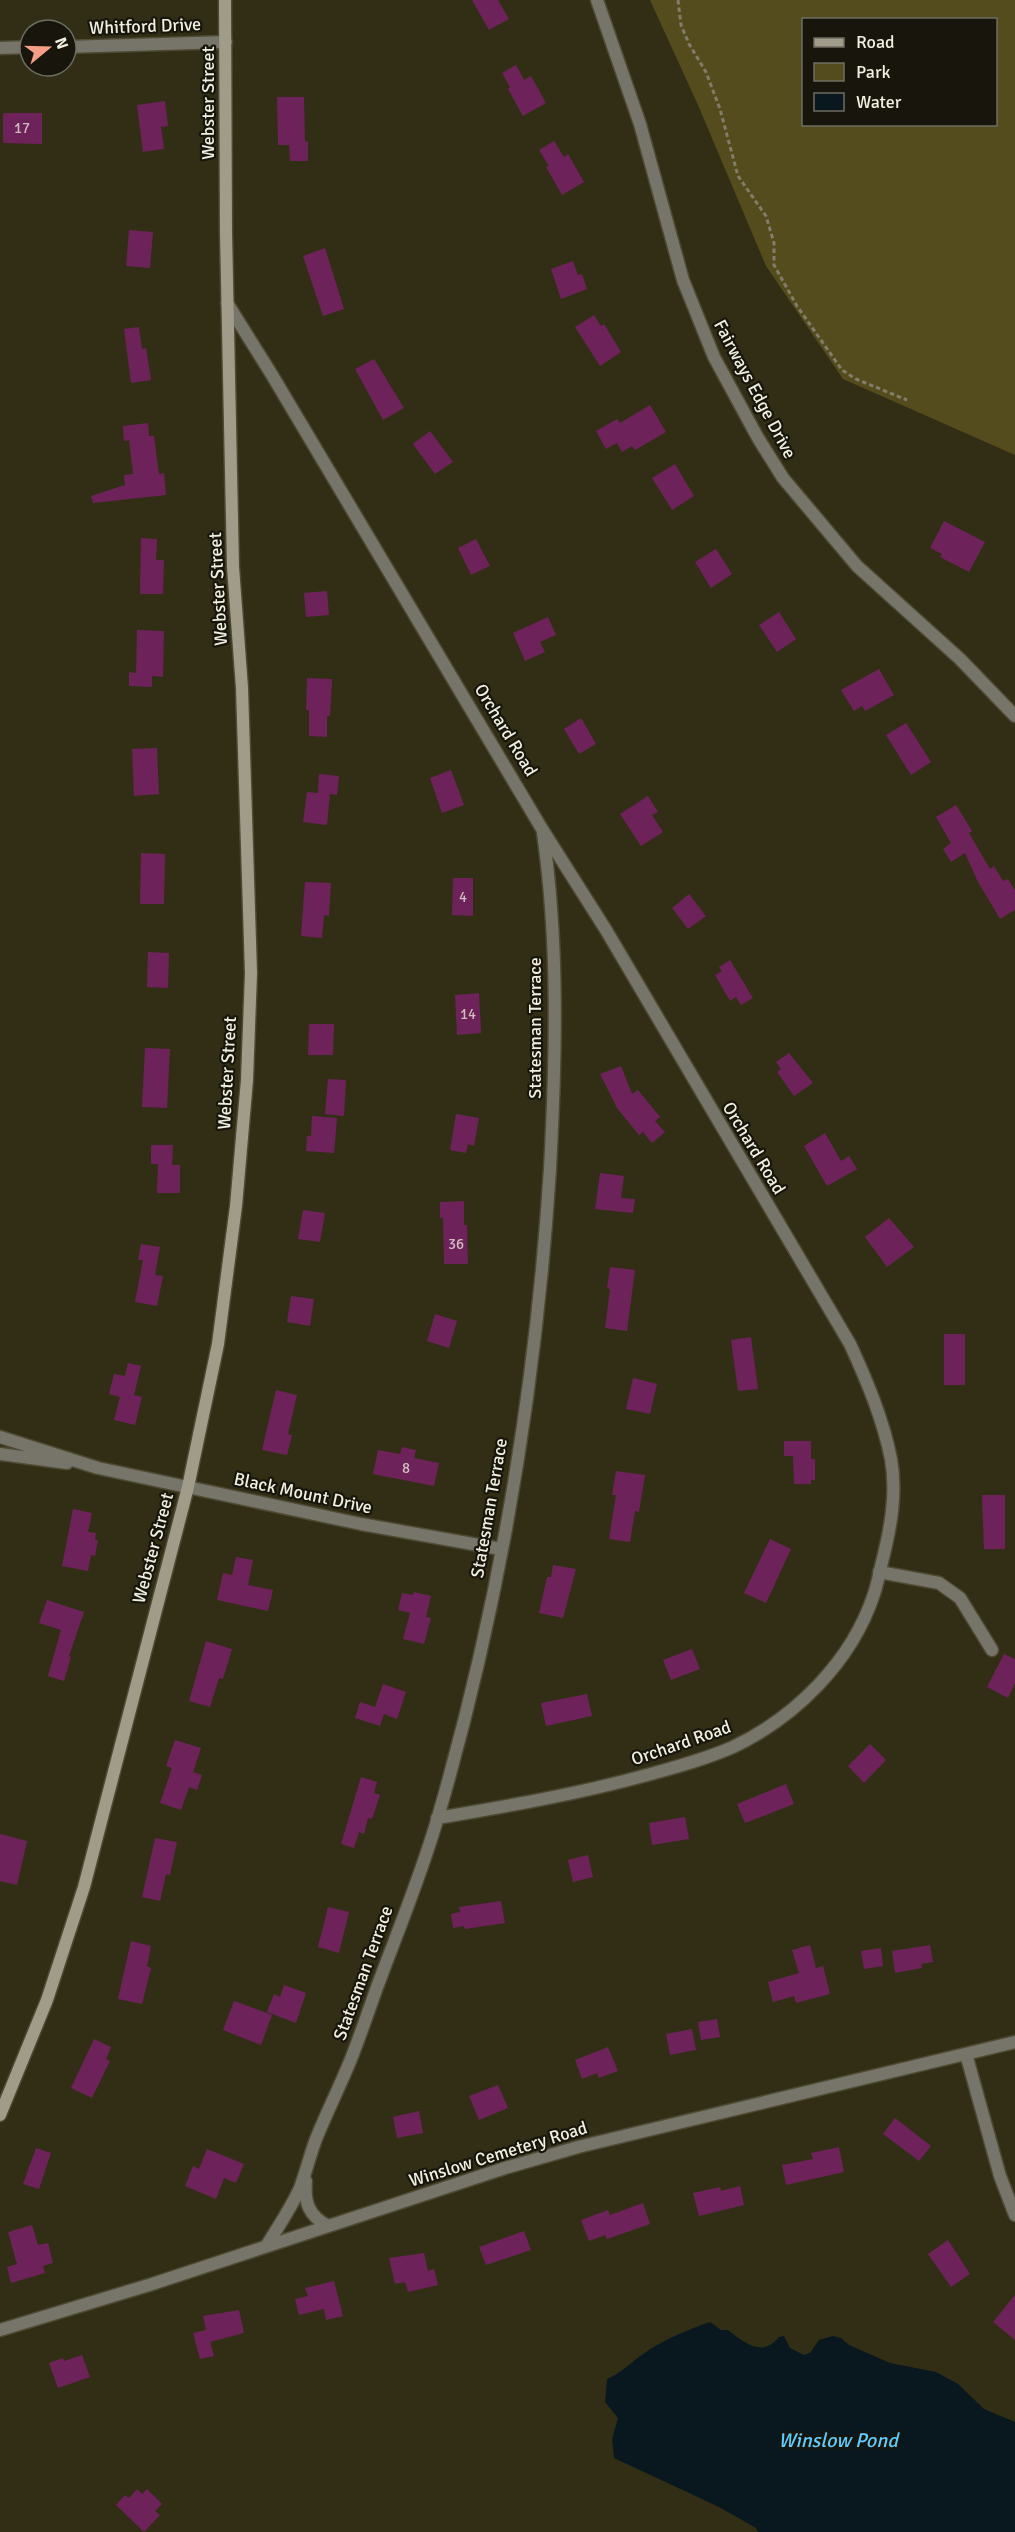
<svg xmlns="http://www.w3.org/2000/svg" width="1015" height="2532" font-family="Signika,sans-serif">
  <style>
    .green { fill: #554c1d; fill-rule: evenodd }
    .water { fill: #09181f }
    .building { fill: #6d235a }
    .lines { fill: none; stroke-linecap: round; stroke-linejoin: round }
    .lane-casing { stroke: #4d4932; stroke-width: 15 }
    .street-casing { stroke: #4d4932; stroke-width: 15 }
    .secondary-casing { stroke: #4d4932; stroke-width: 15 }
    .path { stroke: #817d69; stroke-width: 3; stroke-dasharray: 4.5 3; stroke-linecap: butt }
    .lane { stroke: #777469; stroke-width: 12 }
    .street { stroke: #777469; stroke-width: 12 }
    .secondary { stroke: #a19c8a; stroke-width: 12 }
    .labels { text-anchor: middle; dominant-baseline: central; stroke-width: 4.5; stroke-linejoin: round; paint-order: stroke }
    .number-label { font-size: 15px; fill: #d0bcbe }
    .street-label { font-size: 18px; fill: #f1efe0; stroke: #18160c }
    .water-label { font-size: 20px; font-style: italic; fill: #5ccdfe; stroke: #18160c }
  </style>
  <rect width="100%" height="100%" fill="#322e16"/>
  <path class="green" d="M650,0H1015V455L843,379L766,266L698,105ZM804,20H996V124H804Z"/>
  <path class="water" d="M710,2322L721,2330H728C745,2343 762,2358 779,2337L784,2336L790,2348L804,2355L810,2353L819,2340L833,2336L841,2338L849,2345L890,2363L936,2372L958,2384L984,2409L1015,2422V2532H758L756,2528L719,2507L614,2458L612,2439L618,2418L605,2402L607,2379C621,2373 630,2363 642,2355C662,2340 687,2330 710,2322Z"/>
  <path class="building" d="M472,0H498L509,19L489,30Z
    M516,65L524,80L531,76L546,103L523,116L508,89L510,87L502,73Z
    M277,97H304L305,142L308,141V161H290L289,145H278Z
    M165,101L168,126L161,127L164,149L143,152L137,105Z
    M3,113H42V144L3,143Z
    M554,141L564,157L568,154L584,182L562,195L546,167L549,166L539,150Z
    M129,230L153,232L150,268L126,266Z
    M325,248L344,309L323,316L303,256Z
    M573,261L578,275L582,274L587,289L561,299L551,269Z
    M594,315L601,326L604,324L621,352L600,366L575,327Z
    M139,327L142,349L146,348L151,380L131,383L124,329Z
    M374,359L404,408L383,420L355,369Z
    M650,405L666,432L635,450L632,446L622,452L617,443L606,449L596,431L617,419L620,423Z
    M148,423L149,436H154L159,474L164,473L166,495L93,503L91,496L125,485L124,475L133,474L129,440L124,441L123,426Z
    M430,431L453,462L435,474L413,444Z
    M675,464L694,496L672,510L652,478Z
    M944,521L985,542L969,572L940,557L942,554L930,548Z
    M141,538L157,539L156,560H164L163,594H140Z
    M476,539L490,566L471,575L458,548Z
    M716,549L732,574L711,588L695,562Z
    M327,591L329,615L306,617L304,593Z
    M779,612L796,639L777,652L759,625Z
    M548,617L556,635L540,642L545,652L525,661L513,633Z
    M137,630L164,631L163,677L152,676V687L129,686V672L136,673Z
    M879,669L894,695L865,711L862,706L854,711L841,690Z
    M307,678L332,679L330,716H327V737L309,736V710H306Z
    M581,718L596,744L579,754L564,729Z
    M906,723L931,762L911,775L886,735Z
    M157,748L159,794L134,796L132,749Z
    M451,770L464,805L442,813L430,778Z
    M319,774L339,776L337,795L330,794L327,825L303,822L307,792L318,793Z
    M648,796L658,812L652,815L663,832L641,846L620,814Z
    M956,805L972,831L969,833L990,869L994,866L1003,881L1008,879L1015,890V910L1000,919L977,880L965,853L951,862L943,849L951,843L936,817Z
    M141,853L165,854L164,904H140Z
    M453,878H473V916L452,915Z
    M305,882L331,883L329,916L324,915L322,938L301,936Z
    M689,894L706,916L688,929L672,908Z
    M148,952L169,953L168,988L147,987Z
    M730,960L753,998L741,1005L736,997L730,1001L715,975L722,971L719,967Z
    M479,993L481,1033L457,1035L455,995Z
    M309,1024H334L333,1055H308Z
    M145,1048L170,1049L167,1108L142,1107Z
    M789,1053L813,1083L794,1096L777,1072L781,1069L776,1062Z
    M621,1066L632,1094L638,1090L660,1117L655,1121L665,1132L652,1143L643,1132L639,1135L617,1108L600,1074Z
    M328,1079L346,1080L344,1116L325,1114Z
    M456,1114L479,1118L474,1146L468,1144L466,1153L450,1150Z
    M312,1116L337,1118L334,1153L306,1151L307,1136H311Z
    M825,1133L841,1161L849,1156L857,1169L827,1186L804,1146Z
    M151,1145H173L172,1165H180V1193H157L158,1164H151Z
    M600,1173L624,1176L621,1198L635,1199L633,1213L595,1209Z
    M464,1201V1225H467L468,1264H444L443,1218H440V1202Z
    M303,1210L325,1213L320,1242L298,1239Z
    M889,1218L914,1247L887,1267L865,1237Z
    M141,1244L160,1247L155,1275L163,1276L157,1306L135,1302L143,1260H138Z
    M610,1267L635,1270L627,1331L605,1328L610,1289L607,1288Z
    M291,1296L314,1299L310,1326L287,1322Z
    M435,1314L457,1321L449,1348L427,1341Z
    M944,1334H965V1385H944Z
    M751,1337L758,1389L738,1391L731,1340Z
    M128,1363L141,1366L134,1395L142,1397L135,1425L114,1420L120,1397L109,1394L114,1374L125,1376Z
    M633,1378L657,1384L650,1414L626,1409Z
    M276,1390L297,1395L288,1434L292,1435L287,1455L262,1450Z
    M784,1441H811V1459H815V1480H811V1484H794L793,1456H784Z
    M402,1447L416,1450L414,1458L439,1463L434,1486L373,1474L378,1450L400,1454Z
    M616,1471L645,1475L639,1512L635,1511L630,1542L609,1539L616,1495H612Z
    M982,1495H1005V1549H984Z
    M73,1509L92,1513L88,1532L96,1533L95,1540H98L95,1556L91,1555L88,1571L62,1566Z
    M770,1539L791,1549L766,1603L744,1593Z
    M236,1557L253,1560L248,1585L273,1590L268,1611L217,1600L223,1573L232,1575Z
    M553,1565L576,1569L563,1618L539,1613L547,1577H551Z
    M414,1592L431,1596L426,1617L431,1618L424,1644L403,1639L410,1613L398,1610L402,1593L413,1595Z
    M47,1600L84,1612L69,1656L71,1657L64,1681L48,1676L61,1630L39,1623Z
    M206,1641L232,1649L223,1679L219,1678L210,1707L189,1701Z
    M692,1649L700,1669L671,1680L663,1660Z
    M1004,1654L1015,1659V1683L1008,1698L987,1687Z
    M383,1684L406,1692L397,1719L384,1714L380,1726L355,1718L360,1702L375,1707Z
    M587,1694L592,1716L546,1726L541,1703Z
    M175,1740L201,1748L193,1772L202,1775L197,1790L189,1787L181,1810L160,1803L172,1768L166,1766Z
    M870,1744L886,1760L864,1783L848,1766Z
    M361,1777L377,1782L374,1793L380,1795L372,1819L368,1818L364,1834L359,1832L354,1848L341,1844Z
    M786,1784L794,1804L745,1823L737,1804Z
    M685,1817L689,1839L652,1845L649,1823Z
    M0,1834L27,1841L17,1885L0,1881Z
    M155,1838L177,1842L170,1875L166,1874L160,1901L142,1897Z
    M588,1855L593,1877L573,1882L568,1860Z
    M501,1901L505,1923L465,1929L464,1926L453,1928L451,1914L460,1912L459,1907Z
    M328,1907L349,1912L339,1953L318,1947Z
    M131,1941L151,1946L147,1966L151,1968L142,2004L118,1999Z
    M810,1945L816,1968L823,1966L830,1994L796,2003L794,1996L773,2002L768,1982L799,1973L792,1950Z
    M930,1945L933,1962L921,1964L922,1968L895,1973L892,1951Z
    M881,1948L883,1966L864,1969L861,1951Z
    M284,1985L306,1993L296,2023L267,2012L274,1994L280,1997Z
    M234,2001L272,2015L261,2045L223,2030Z
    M717,2019L720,2037L701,2040L698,2022Z
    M692,2029L696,2050L670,2055L666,2034Z
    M94,2039L111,2047L106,2059L110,2061L92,2098L71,2088Z
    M608,2047L618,2071L599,2078L597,2073L582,2079L575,2060Z
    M498,2085L508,2108L479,2120L469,2096Z
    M419,2111L423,2133L397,2138L393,2117Z
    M895,2118L931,2146L919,2161L883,2134Z
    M839,2147L844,2172L786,2185L782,2165L813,2159L811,2153Z
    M36,2148L51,2153L39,2189L23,2184Z
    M207,2149L244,2164L236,2183L224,2178L216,2199L185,2186L193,2166L199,2169Z
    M740,2186L744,2205L699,2216L693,2193L720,2187L721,2191Z
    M643,2203L650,2224L607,2239L605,2235L589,2241L581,2220L608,2210L610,2215Z
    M32,2225L38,2245L48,2243L53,2263L43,2266L45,2273L11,2283L7,2267L17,2264L8,2232Z
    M524,2231L531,2250L486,2265L479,2247Z
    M948,2240L970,2274L951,2287L928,2254Z
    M424,2253L428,2271L434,2269L438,2285L408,2292L405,2282L395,2284L389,2258Z
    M334,2281L343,2316L326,2320L324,2309L299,2315L295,2299L308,2296L305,2288Z
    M1015,2295V2340L993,2322Z
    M239,2310L244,2333L210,2342L214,2356L200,2359L193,2333L206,2330L203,2316Z
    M82,2355L90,2377L58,2388L49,2363L63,2358L64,2361Z
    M137,2489L142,2494L147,2489L162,2504L155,2511L160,2515L144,2532L116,2505L125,2495L129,2498Z"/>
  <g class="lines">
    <defs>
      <path id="lane" d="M879,1572L939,1583L960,1598L992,1650"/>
      <path id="street" d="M597,0L640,124L683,280L714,357L758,438L783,478L857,566L960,659L1015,716
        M66,47L226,42
        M0,48L30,47
        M227,303L272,375L542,829L606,930L850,1344C867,1381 883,1419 891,1459C897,1492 891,1526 883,1558C880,1570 878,1582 874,1594C852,1661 796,1717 733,1747C706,1759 676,1767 647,1775C578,1794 508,1806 437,1818
        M0,1437L98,1468L361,1524L501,1549
        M0,1454L67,1463
        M966,2054L1000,2176L1015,2215
        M306,2181C304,2203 309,2216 328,2226
        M267,2245C278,2227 291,2208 300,2188C306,2172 310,2155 316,2139C327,2112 340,2086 351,2059C360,2036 368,2013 376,1990C397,1933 421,1876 438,1817C499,1607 536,1388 550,1169C556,1057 559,944 543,833
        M0,2330L149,2285L505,2168L578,2147L1015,2042"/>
      <path id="secondary" d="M0,2115L47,2000L84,1887L188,1487L218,1344L236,1206L247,1080L251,973L242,688L233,567L226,232L225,0"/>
    </defs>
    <use href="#lane" class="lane-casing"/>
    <use href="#street" class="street-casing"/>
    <use href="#secondary" class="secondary-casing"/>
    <path class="path" d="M678,0L681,25L689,44L706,72L720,109L738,176L766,216L774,243V265L797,306L842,370L856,379L907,400"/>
    <use href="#lane" class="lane"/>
    <use href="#street" class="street"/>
    <use href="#secondary" class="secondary"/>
  </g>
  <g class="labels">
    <g class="number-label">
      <text x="22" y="128">17</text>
      <text x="463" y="897">4</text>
      <text x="468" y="1014">14</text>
      <text x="456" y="1244">36</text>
      <text x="406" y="1468">8</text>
    </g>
    <g class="street-label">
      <text transform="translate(145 26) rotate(-2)">Whitford Drive</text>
      <text transform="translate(208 103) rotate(-90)">Webster Street</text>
      <text transform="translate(755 389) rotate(62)">Fairways Edge Drive</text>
      <text transform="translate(218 589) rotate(-93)">Webster Street</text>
      <text transform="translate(506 730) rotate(59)">Orchard Road</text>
      <text transform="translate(535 1028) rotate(-90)">Statesman Terrace</text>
      <text transform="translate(227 1073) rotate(-87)">Webster Street</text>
      <text transform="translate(754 1148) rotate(59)">Orchard Road</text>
      <text transform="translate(303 1493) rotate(12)">Black Mount Drive</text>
      <text transform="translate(489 1508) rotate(-80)">Statesman Terrace</text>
      <text transform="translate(153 1548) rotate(-75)">Webster Street</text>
      <text transform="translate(681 1743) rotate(-19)">Orchard Road</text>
      <text transform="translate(363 1973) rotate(-70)">Statesman Terrace</text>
      <text transform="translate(498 2154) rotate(-17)">Winslow Cemetery Road</text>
    </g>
    <g class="water-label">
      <text x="838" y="2440">Winslow Pond</text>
    </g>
  </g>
  <rect x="802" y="18" width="195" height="108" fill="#18160c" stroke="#6f6d61" stroke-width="1.5"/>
  <rect x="814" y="38" width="30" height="9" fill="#a19c8a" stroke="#6f6d61" stroke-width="1.5"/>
  <text x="856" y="48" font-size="18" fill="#f1efe0">Road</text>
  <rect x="814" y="63" width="30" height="18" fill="#554c1d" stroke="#6f6d61" stroke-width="1.5"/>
  <text x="856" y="78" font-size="18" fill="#f1efe0">Park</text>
  <rect x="814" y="93" width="30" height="18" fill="#09181f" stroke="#6f6d61" stroke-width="1.5"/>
  <text x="856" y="108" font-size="18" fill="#f1efe0">Water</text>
  <g transform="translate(48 48) rotate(71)"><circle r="28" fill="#18160c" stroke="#6f6d61" stroke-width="1.5"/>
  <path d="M0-4.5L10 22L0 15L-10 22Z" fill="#f49e87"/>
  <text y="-9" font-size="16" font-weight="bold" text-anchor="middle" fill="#f1efe0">N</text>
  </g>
</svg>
